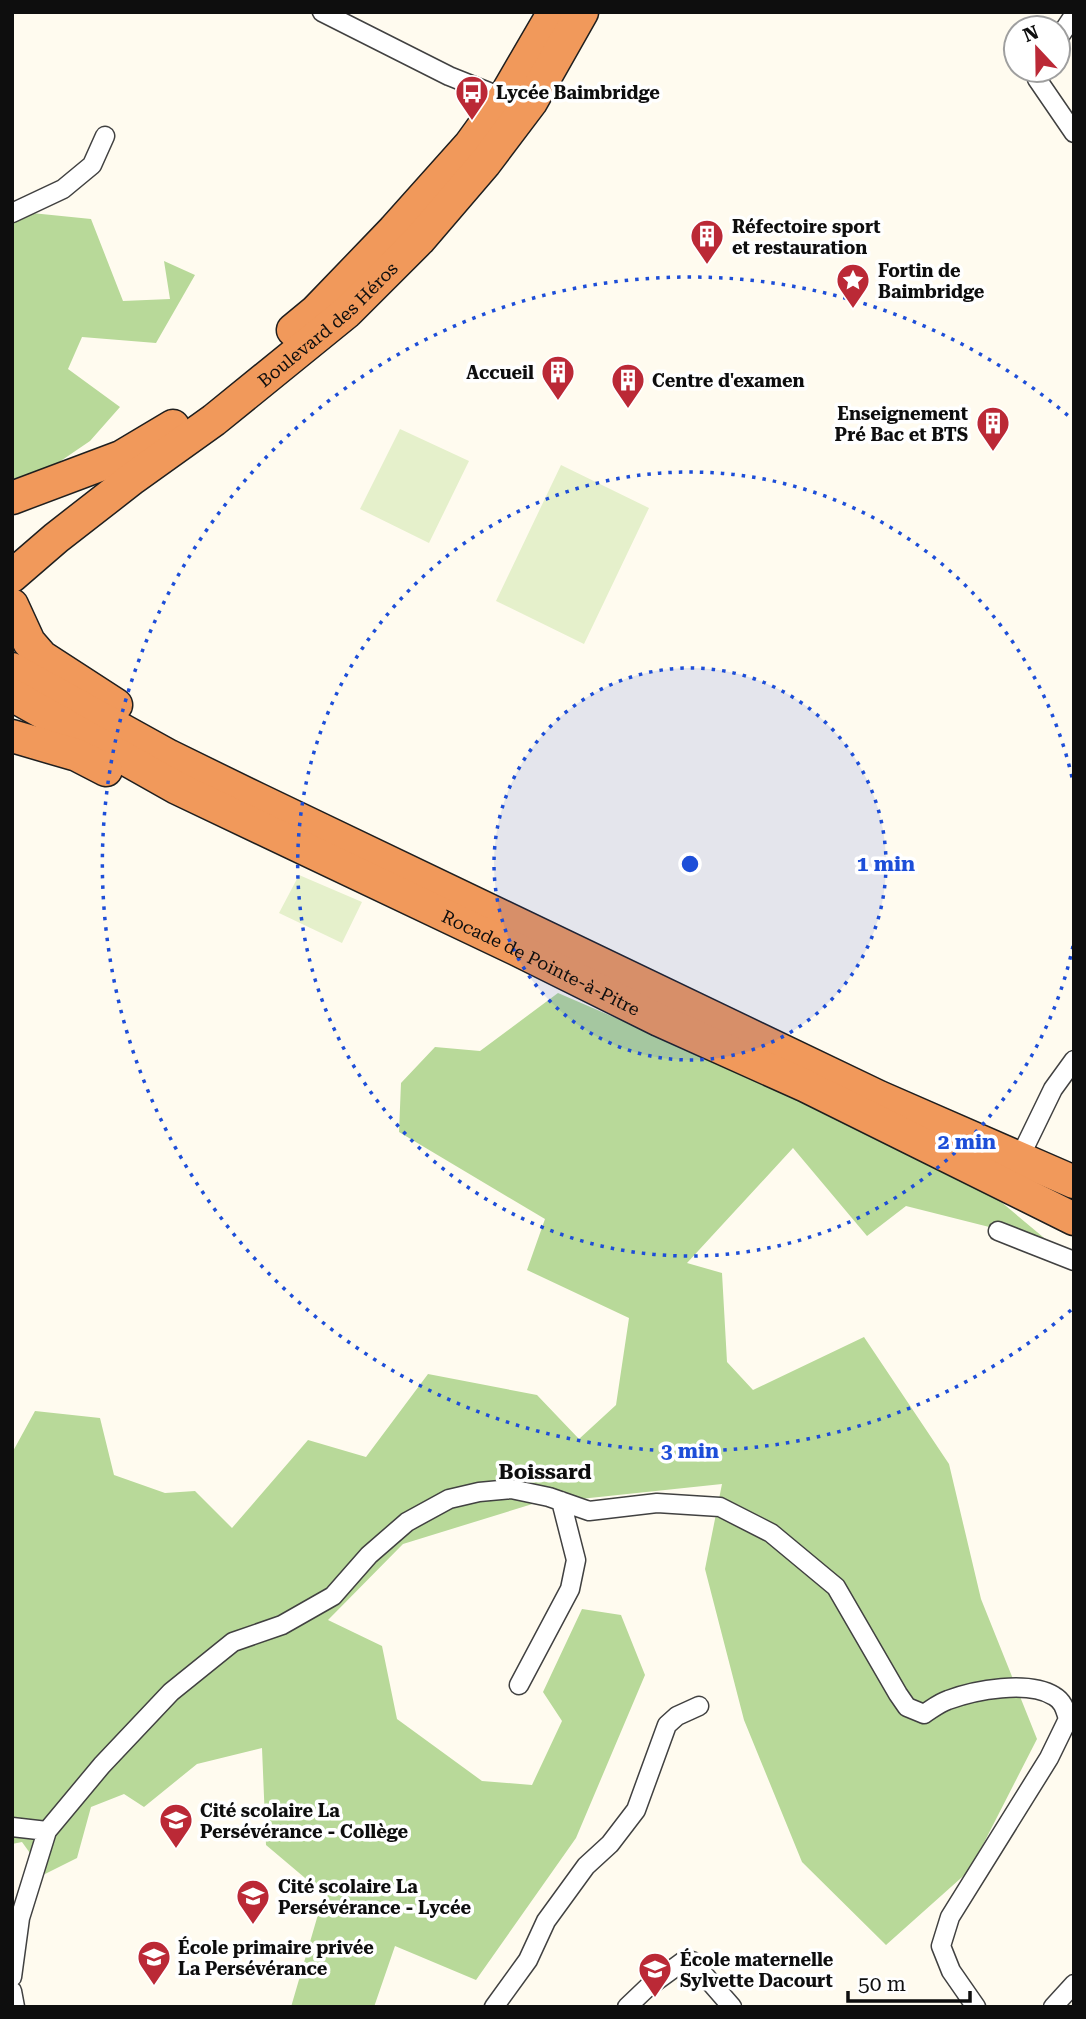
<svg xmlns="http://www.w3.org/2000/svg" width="1086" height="2019" font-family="'Roboto Serif',serif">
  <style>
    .forest { fill: #b8d999 }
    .pitch { fill: #e5f0cb }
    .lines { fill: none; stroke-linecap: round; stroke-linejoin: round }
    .street-casing { stroke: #414141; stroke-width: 21 }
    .highway-casing { stroke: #1f1f1f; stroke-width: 35 }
    .street { stroke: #fff; stroke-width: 18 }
    .highway { stroke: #f1995b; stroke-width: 32 }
    .ring { fill: none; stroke: #1d4ed8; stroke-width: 3.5; stroke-dasharray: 3.5 7 }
    .labels { text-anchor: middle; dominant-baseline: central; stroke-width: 7; stroke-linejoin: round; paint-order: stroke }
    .poi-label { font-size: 18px; font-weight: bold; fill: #0e0e0e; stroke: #fff; text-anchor: start }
    .street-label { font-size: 18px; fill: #0e0e0e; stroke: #fff }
    .quarter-label { font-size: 21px; font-weight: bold; fill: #0e0e0e; stroke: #fff }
    .centre { fill: #1d4ed8; stroke: #fff; stroke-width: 3.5 }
    .ring-label { font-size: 21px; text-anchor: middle; font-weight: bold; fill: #1d4ed8; stroke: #fff; stroke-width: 7; stroke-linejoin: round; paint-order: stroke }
  </style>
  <rect width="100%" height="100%" fill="#fffbef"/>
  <path class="forest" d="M12,211L91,219L123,301L170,299L164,261L195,275L156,343L82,337L68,369L120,407L90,441L24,486L12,490Z
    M558,993L957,1165L1049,1242L906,1206L867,1236L793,1148L687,1263L722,1273L727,1362L753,1390L864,1337L949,1464L981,1599L1037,1739L970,1870L886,1945L802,1862L744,1720L705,1569L722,1484L561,1501L552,1498L403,1544L328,1620L382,1646L397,1719L482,1781L532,1785L562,1721L543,1692L582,1609L621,1615L645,1675L576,1838L476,1980L395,1946L374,2007H291L324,1894L266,1845L262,1748L197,1764L144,1807L124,1794L91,1807L77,1858L45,1874L22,1842L12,1844V1453L35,1411L100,1418L114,1475L165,1493L195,1491L232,1528L308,1440L366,1457L428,1374L537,1395L579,1439L616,1405L629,1318L527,1270L545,1219L399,1132L401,1083L435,1047L480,1051Z"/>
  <path class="pitch" d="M400,429L469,461L429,543L360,509Z
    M561,465L649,508L584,644L496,601Z
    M299,875L362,902L342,943L279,913Z"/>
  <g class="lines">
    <defs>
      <path id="street" d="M322,12L449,76L504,98
        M1058,39L1074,15
        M1038,70L1037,79L1074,133
        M12,213L63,189L92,165L105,136
        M1019,1159L1053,1089L1074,1060
        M998,1231L1074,1261
        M519,1685L570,1589L576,1560L561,1501
        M12,1827L47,1831
        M12,1977L20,1918L47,1831L102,1765L171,1692L233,1642L282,1625L333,1596L369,1555L407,1522L449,1499L479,1492L511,1489L549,1497L589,1511L657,1503L720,1507L771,1533L836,1587L898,1694L907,1707L924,1714C932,1709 939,1703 948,1700C975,1690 1028,1680 1054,1696C1063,1701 1065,1709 1068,1719L1049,1758L950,1917L941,1946L951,1971L976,2007
        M12,1991L15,2007
        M494,2007L528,1960L546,1921L586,1866L610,1844L636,1810L667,1725L677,1716L699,1706
        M627,2007L648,1987L685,1960L692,1961L732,2007
        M1053,2007L1074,1984"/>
      <g id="highway">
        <path d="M293,330L316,311L394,230L470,145L504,98L554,12"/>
        <path d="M12,498L121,457L173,426"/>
        <path id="s1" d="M12,576L56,538L133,478L214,420L347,312L419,240L485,163L531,102L582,12"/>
        <path d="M12,605L29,642L42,657L116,705"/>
        <path d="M12,669L169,756L257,799L879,1097L1074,1182"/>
        <path id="s2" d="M12,695L177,788L516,949L659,1020L806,1086L1074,1219"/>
        <path d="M12,736L77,755L106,770"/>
      </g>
    </defs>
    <use href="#street" class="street-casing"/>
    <use href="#highway" class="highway-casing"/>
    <use href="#street" class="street"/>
    <use href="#highway" class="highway"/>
  </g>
  <circle cx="690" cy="864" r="196" fill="#1d4ed8" fill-opacity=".12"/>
  <g class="ring">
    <circle cx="690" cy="864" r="196"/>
    <path d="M1073 946A392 392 0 1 1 1073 782"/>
    <path d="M1071 1310A587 587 0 1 1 1071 418"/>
  </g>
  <defs>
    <symbol id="bus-pin" viewBox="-11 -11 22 30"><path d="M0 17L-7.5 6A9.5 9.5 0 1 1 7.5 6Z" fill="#bb2936" stroke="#fff"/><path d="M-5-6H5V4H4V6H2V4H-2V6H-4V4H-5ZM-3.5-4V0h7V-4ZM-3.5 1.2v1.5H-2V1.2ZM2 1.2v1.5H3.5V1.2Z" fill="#fff"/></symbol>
    <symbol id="building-pin" viewBox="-11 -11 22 30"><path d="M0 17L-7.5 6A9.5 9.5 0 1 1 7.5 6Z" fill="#bb2936" stroke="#fff"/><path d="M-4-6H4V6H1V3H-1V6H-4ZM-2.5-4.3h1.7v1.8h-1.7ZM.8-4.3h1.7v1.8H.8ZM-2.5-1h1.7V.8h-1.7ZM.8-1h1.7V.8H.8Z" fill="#fff"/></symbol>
    <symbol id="sight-pin" viewBox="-11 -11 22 30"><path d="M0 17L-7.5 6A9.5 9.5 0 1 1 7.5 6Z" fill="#bb2936" stroke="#fff"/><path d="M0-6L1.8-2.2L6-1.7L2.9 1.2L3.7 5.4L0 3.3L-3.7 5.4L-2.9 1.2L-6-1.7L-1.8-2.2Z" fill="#fff"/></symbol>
    <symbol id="school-pin" viewBox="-11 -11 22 30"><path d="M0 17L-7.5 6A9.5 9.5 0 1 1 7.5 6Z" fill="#bb2936" stroke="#fff"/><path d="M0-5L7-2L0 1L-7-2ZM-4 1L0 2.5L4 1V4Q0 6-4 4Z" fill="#fff"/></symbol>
  </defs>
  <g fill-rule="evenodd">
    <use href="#bus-pin" x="453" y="73" width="38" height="52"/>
    <use href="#building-pin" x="688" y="217" width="38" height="52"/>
    <use href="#sight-pin" x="834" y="261" width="38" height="52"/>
    <use href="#building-pin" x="539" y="353" width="38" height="52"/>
    <use href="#building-pin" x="609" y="361" width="38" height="52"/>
    <use href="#building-pin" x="974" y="404" width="38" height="52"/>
    <use href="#school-pin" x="157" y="1801" width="38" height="52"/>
    <use href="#school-pin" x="234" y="1877" width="38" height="52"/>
    <use href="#school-pin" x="135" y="1938" width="38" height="52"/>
    <use href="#school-pin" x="636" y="1950" width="38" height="52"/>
  </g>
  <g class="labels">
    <g class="poi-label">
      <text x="496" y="92">Lycée Baimbridge</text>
      <text x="732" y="226">Réfectoire sport<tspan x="732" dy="21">et restauration</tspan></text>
      <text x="878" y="270">Fortin de<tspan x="878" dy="21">Baimbridge</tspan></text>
      <text x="534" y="372" text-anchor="end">Accueil</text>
      <text x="652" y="380">Centre d'examen</text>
      <text x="968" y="413" text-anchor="end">Enseignement<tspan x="968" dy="21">Pré Bac et BTS</tspan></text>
      <text x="200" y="1810">Cité scolaire La<tspan x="200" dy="21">Persévérance - Collège</tspan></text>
      <text x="278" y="1886">Cité scolaire La<tspan x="278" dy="21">Persévérance - Lycée</tspan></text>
      <text x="178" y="1947">École primaire privée<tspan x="178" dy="21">La Persévérance</tspan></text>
      <text x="680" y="1959">École maternelle<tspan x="680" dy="21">Sylvette Dacourt</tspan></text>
    </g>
    <g class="street-label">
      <text stroke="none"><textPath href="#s1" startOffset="404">Boulevard des Héros</textPath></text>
      <text stroke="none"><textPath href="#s2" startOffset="593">Rocade de Pointe-à-Pitre</textPath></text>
    </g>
    <g class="quarter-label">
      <text x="545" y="1472">Boissard</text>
    </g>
  </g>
  <circle cx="690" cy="864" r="10" class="centre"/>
  <g class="ring-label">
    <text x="886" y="871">1 min</text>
    <text x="967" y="1149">2 min</text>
    <text x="690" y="1458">3 min</text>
  </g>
  <rect width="1086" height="2019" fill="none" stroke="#0e0e0e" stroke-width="28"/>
  <g transform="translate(1037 49) rotate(338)"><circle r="33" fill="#ffffff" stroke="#9f9f9f" stroke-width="2"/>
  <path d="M0-5L12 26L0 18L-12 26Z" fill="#bb2936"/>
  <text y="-10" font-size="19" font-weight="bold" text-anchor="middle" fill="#0e0e0e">N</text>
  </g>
  <path d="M848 1991v10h122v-10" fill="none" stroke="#0e0e0e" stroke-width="3.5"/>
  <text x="858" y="1991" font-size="21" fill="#0e0e0e" stroke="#ffffff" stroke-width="5" paint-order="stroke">50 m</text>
</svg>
